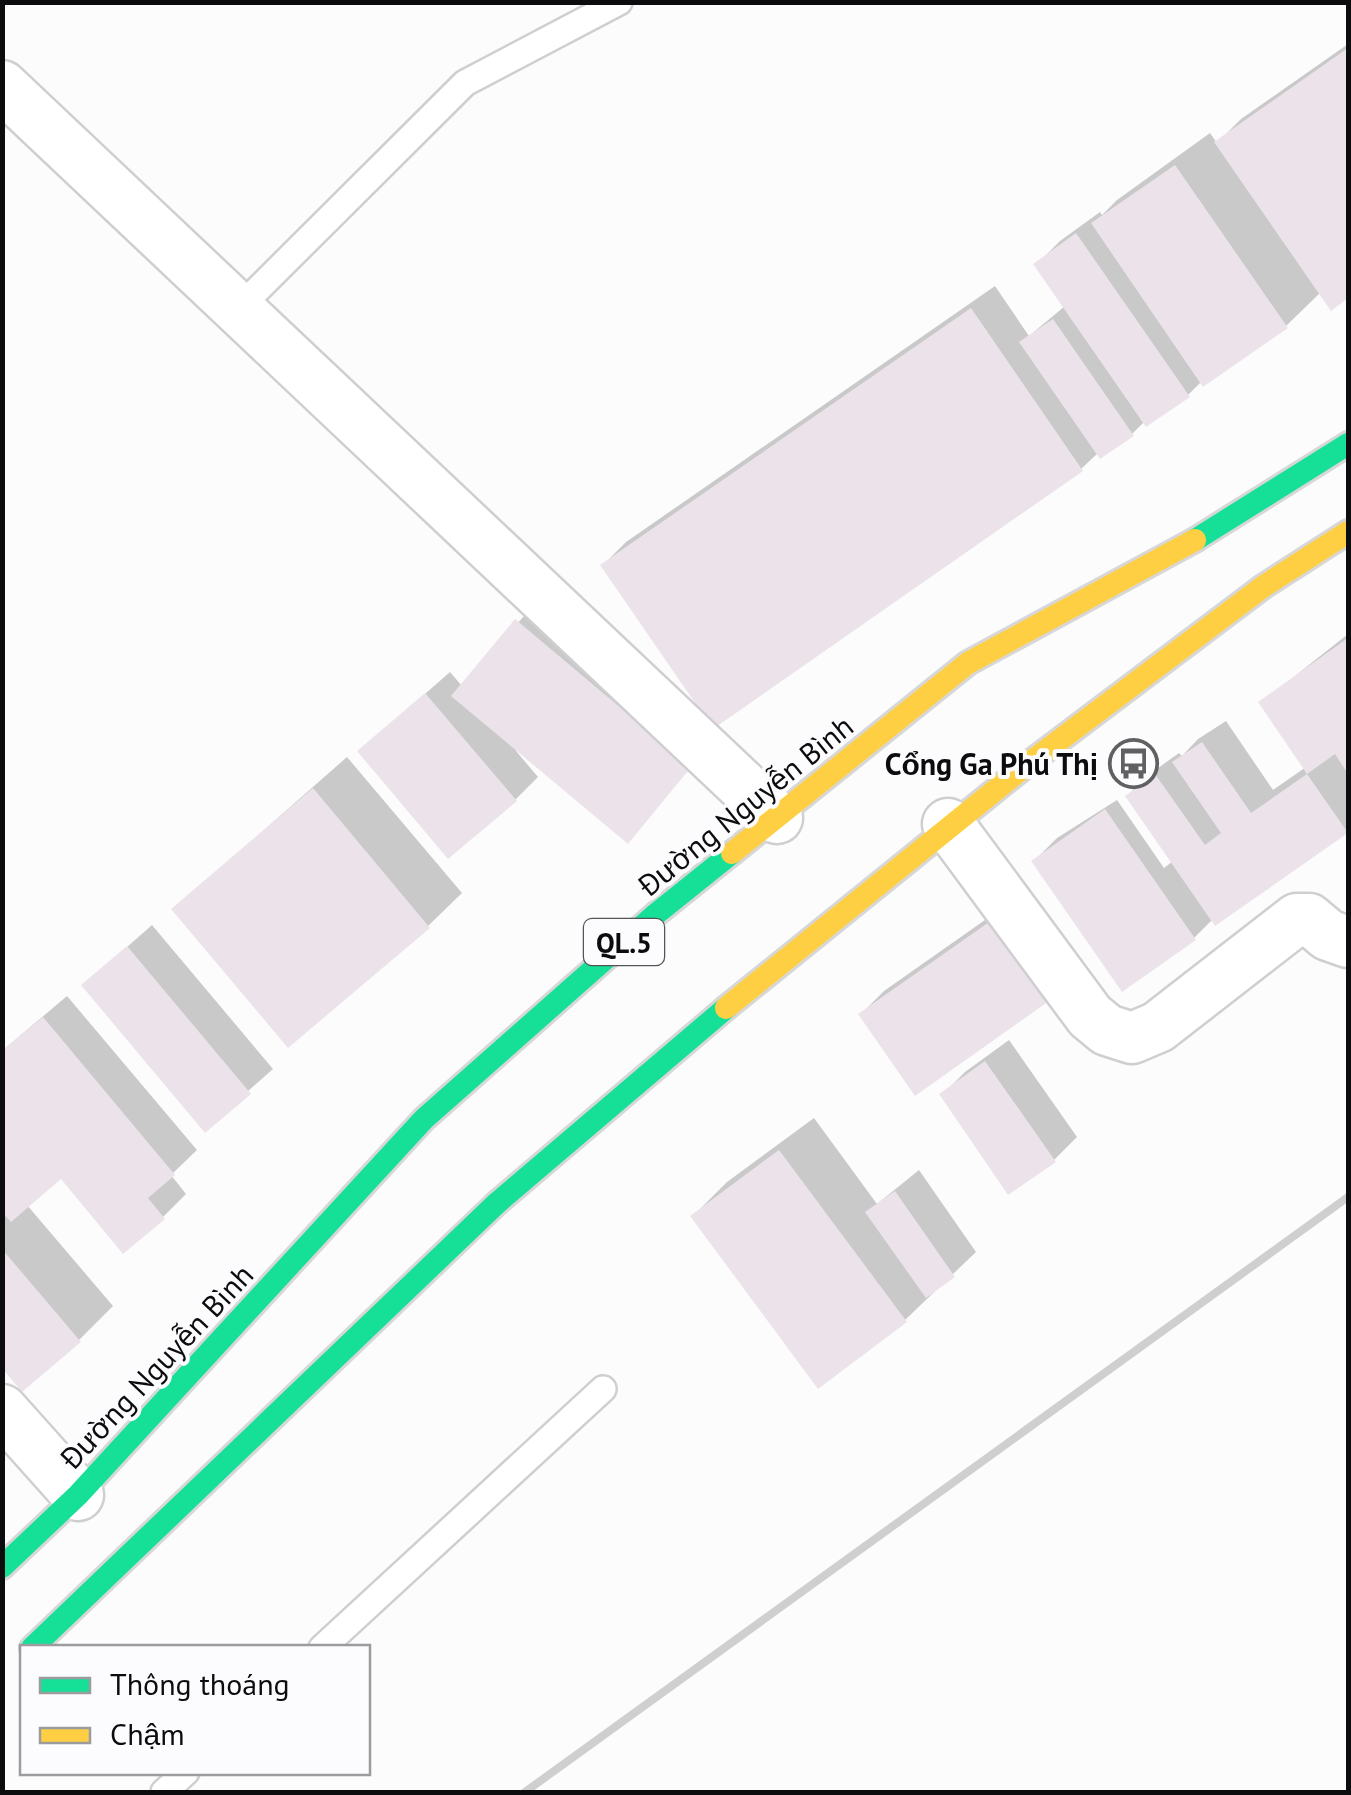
<svg xmlns="http://www.w3.org/2000/svg" width="1351" height="1795" font-family="'PT Sans',sans-serif">
  <style>
    .shadow { fill: #0003 }
    .building { fill: #ece3ea }
    .lines { fill: none; stroke-linecap: round; stroke-linejoin: round }
    .lane-casing { stroke: #cfcfd1; stroke-width: 30 }
    .street-casing { stroke: #cfcfd1; stroke-width: 55 }
    .fast-casing { stroke: #d7d7d8; stroke-width: 28 }
    .slow-casing { stroke: #d7d7d8; stroke-width: 28 }
    .lane { stroke: #fff; stroke-width: 25 }
    .street { stroke: #fff; stroke-width: 50 }
    .fast { stroke: #16e098; stroke-width: 22 }
    .slow { stroke: #ffcf43; stroke-width: 22 }
    .rail { stroke: #cfcfd0; stroke-width: 8 }
    .labels { text-anchor: middle; dominant-baseline: central; stroke-width: 8; stroke-linejoin: round; paint-order: stroke }
    .shield { fill: #fcfbfe; stroke: #545356; stroke-width: 2.5 }
    .shield-label { font-size: 28px; font-weight: bold; fill: #0c0b0e }
    .poi-label { font-size: 30px; font-weight: bold; fill: #0c0b0e; stroke: #fcfbfe; text-anchor: end }
    .street-label { font-size: 30px; fill: #0c0b0e; stroke: #fcfbfe }
  </style>
  <rect width="100%" height="100%" fill="#fcfcfd"/>
  <path class="shadow" d="M1348,44V295L1331,307L1321,292L1286,326L1202,381L1188,395L1145,421L1132,434L1098,453L1081,469L603,565L626,542L995,286L1029,336L1065,306L1037,264L1060,241L1100,212L1102,215L1117,200L1210,133L1217,143L1241,119Z
    M540,598L712,743L627,841L518,749L516,751L538,777L515,800L360,751L450,672L462,686Z
    M1348,634L1346,831L1213,919L1194,938L1034,861L1057,838L1117,800L1164,868L1173,861L1128,796L1151,773L1179,753L1182,756L1198,739L1226,721L1273,790L1306,767L1261,703Z
    M347,757L462,893L428,926L288,1045L174,909Z
    M1026,891L916,1092L861,1014L884,991Z
    M152,925L273,1069L205,1129L84,985Z
    M67,996L197,1150L171,1175L186,1194L163,1217L61,1175L27,1205L113,1306L79,1340L2,1364V1051Z
    M1009,1040L1077,1137L1054,1160L942,1095L965,1072Z
    M814,1118L877,1204L919,1170L976,1252L905,1320L693,1216L727,1182Z"/>
  <path class="building" d="M1348,48V298L1331,311L1214,142Z
    M1175,165L1288,328L1203,387L1091,223Z
    M1076,233L1190,397L1146,427L1033,264Z
    M971,308L1083,471L713,729L600,565Z
    M1053,319L1134,436L1100,459L1019,342Z
    M515,619L691,767L628,844L451,696Z
    M1348,638V774L1335,754L1307,774L1258,702Z
    M425,693L517,801L448,859L357,751Z
    M1202,742L1251,813L1307,774L1348,833L1215,926L1125,796L1155,774L1205,845L1221,833L1172,762Z
    M313,788L430,928L288,1048L171,909Z
    M1105,809L1196,940L1122,992L1031,861Z
    M1002,913L1059,994L915,1096L858,1014Z
    M127,946L251,1094L205,1133L81,985Z
    M43,1017L175,1175L148,1198L165,1219L123,1254L61,1179L11,1222L2,1212V1051Z
    M985,1061L1056,1162L1008,1195L939,1094Z
    M779,1150L907,1322L818,1389L690,1216Z
    M895,1191L955,1277L926,1298L865,1212Z
    M2,1249L81,1342L22,1392L2,1368Z"/>
  <g class="lines">
    <defs>
      <path id="lane" d="M237,310L465,83L619,2
        M322,1648L603,1389
        M164,1792L186,1772"/>
      <path id="street" d="M2,86L777,818
        M948,824L1090,1016L1107,1030L1132,1038L1158,1027L1297,919H1309L1328,935L1348,942
        M2,1410L78,1495"/>
      <path id="fast" d="M1195,540L1348,444
        M2,1567L78,1495L424,1119L656,914L732,853
        M32,1648L497,1203L726,1008"/>
      <path id="slow" d="M732,853L968,663L1195,540
        M726,1008L1024,767L1264,586L1348,532"/>
    </defs>
    <use href="#lane" class="lane-casing"/>
    <use href="#street" class="street-casing"/>
    <use href="#fast" class="fast-casing"/>
    <use href="#slow" class="slow-casing"/>
    <use href="#lane" class="lane"/>
    <use href="#street" class="street"/>
    <use href="#fast" class="fast"/>
    <use href="#slow" class="slow"/>
    <path class="rail" d="M525,1792L1348,1197"/>
  </g>
  <defs>
    <symbol id="bus-ring" viewBox="-11 -11 22 22"><circle r="9.5" fill="#fcfbfe" stroke="#605f62" stroke-width="1.5"/><path d="M-5-6H5V4H4V6H2V4H-2V6H-4V4H-5ZM-3.5-4V0h7V-4ZM-3.5 1.2v1.5H-2V1.2ZM2 1.2v1.5H3.5V1.2Z" fill="#605f62"/></symbol>
  </defs>
  <g fill-rule="evenodd">
    <use href="#bus-ring" x="1106" y="736" width="55" height="55"/>
  </g>
  <g class="labels">
    <rect class="shield" x="584" y="919" width="80" height="46" rx="8"/>
    <g class="shield-label">
      <text x="624" y="942">QL.5</text>
    </g>
    <g class="poi-label">
      <text x="1098" y="763">Cổng Ga Phú Thị</text>
    </g>
    <g class="street-label">
      <text transform="translate(745 805) rotate(-39)">Đường Nguyễn Bình</text>
      <text transform="translate(156 1366) rotate(-47)">Đường Nguyễn Bình</text>
    </g>
  </g>
  <rect width="1351" height="1795" fill="none" stroke="#0c0b0e" stroke-width="10"/>
  <rect x="20" y="1645" width="350" height="130" fill="#fcfbfe" stroke="#9c9b9e" stroke-width="2.5"/>
  <rect x="40" y="1678" width="50" height="15" fill="#16e098" stroke="#9c9b9e" stroke-width="2.5"/>
  <text x="110" y="1695" font-size="30" fill="#0c0b0e">Thông thoáng</text>
  <rect x="40" y="1728" width="50" height="15" fill="#ffcf43" stroke="#9c9b9e" stroke-width="2.5"/>
  <text x="110" y="1745" font-size="30" fill="#0c0b0e">Chậm</text>
</svg>
